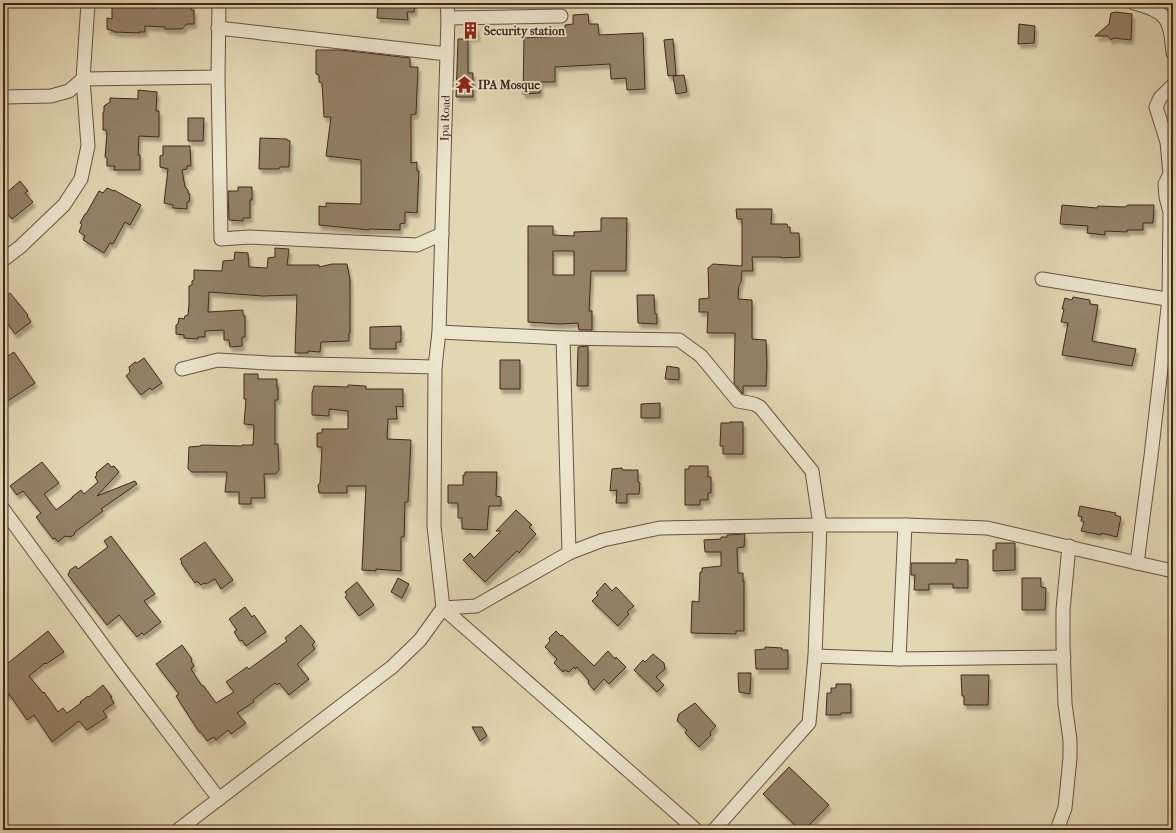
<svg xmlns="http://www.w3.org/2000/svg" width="1176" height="833" font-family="'IM FELL French Canon',serif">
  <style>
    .building { fill: #948269; stroke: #402619; fill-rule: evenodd; filter: url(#shadow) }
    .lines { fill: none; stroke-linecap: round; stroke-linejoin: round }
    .minor-casing { stroke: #685240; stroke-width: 15 }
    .minor { stroke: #ece5ce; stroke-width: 13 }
    .labels { text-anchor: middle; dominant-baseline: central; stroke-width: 3.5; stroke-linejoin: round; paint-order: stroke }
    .poi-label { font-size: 12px; font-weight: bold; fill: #402619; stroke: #ece5ce; text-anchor: start }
    .street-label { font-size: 12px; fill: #402619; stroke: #ece5ce }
  </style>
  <defs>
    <filter id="shadow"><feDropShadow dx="2.5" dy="4.5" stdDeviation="1" flood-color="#0004"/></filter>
  </defs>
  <rect width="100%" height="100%" fill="#e2d7b3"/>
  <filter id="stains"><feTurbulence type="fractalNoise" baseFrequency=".005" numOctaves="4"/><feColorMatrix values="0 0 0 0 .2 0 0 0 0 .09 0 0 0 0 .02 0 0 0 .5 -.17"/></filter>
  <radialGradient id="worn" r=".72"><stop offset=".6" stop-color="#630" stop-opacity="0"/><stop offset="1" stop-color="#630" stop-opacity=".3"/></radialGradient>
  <path class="building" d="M112,3H130V6L155,8V3H191V10H194V24H187L182,29H165V27L145,26V32H139L140,33L114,32V31L107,29V18L112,19Z
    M378,3H415L414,12H407L408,20L377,18Z
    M1116,12L1132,14L1131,40L1114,38L1111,40L1108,36H1095L1109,24L1111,13Z
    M588,14L589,24H598L599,35L643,33L645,89L627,90L626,78L611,79L610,64L555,67V82H540V93L523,94L524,38L565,36V25L573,24V15Z
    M1019,24L1035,26L1034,43L1018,44Z
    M465,26H476L477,37H465Z
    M458,39H468V73H473V97H456Z
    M673,39L676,75L668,76L664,40Z
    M316,50H341L410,58V67H418L416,114L411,115V163L417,162V171H419L417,213L405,212V223L400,224V230L369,229V230L319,225V206L326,207V203L361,204V160L326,156L331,117H324L322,83L319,82V75L316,74Z
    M684,75L687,92L676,94L673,76Z
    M138,90L157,92L156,111H159V137L139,136L138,155H140V170H114L115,166H107V158L105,157L107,133L106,130H103V112H104V106L110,102V98L138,99Z
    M188,118H204L203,141H188Z
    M260,138L287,139V140L290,141L289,167H280L279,169H259Z
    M163,146H190L191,166H187V169L182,170L185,187L188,190V193L190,194L189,202H187V209L173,208V205L164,203L168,169L160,167V156L163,155Z
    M20,181L28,191L25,193L33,202L12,219L3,209V196Z
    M238,187H252V200H250V218H243V221L229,220L228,191H238Z
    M107,188L114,191V190L141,205L130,225L125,222L113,244L110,243L104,253L83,240L85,236L79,232L82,224L80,223L85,214H86L99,191L103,193Z
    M1062,205L1097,208L1098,206L1125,207L1128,205H1154L1153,223H1143V230H1127V232L1105,231V235L1087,233L1088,226L1060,224Z
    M736,209H772L771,224H787L788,227H790V233H799L800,257L781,258V257H752L753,271H742L741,282L739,285L738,299L752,300V339L766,340L767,364L766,386H743V394L734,383L735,333H707L708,312H699V299L709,298L708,268L713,264L742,266V219H737Z
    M601,218H627L626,271H591L589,311H592V330H579L578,323L560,324L528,322V226H553V235L574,236V232L601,231ZM553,251H574V275H553Z
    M275,248L289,249L287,265H319V267L332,264H347L350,280V333H349V341L321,342L320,352L308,351V353H295L297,295L263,296L209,292L208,312L243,310V315L245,316V337H242V346L230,347L229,340H224V330L205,331V337H198V339L184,338V335L176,334V325L178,324L179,318L184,319L185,316L188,315L189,304V286L192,285V281L194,280V270L222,271L223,261L234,260L235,252L248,253L249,267L267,268L268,258L275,257Z
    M10,293L28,315L27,316L31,322L15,334L3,317V297Z
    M637,295H654L655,314H657V324L638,323Z
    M1073,297L1090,300V304L1098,305L1092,341L1136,349L1132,366L1062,355L1068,323L1061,322L1064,309H1062L1065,298L1072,300Z
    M401,326V342H396V349H370V327Z
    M588,346V386H577L578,347Z
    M14,352L35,383L3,404V359Z
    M144,358L162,383L152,390L150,388L141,395L126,376L130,372L129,367L135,362L137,363Z
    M500,360H520V389H500Z
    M667,366L679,368V380L665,379Z
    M244,374H258V379H277V388H278V400H275V444H278L279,470L276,474H264L265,498H251V504H239V492H225L227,472H192L188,469L189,447L201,446V445L242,446V445H253L254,425L244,424L246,399H244Z
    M348,385L366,386V389H403V407L396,406L397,419H388L387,439L411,440L408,502H405L404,537H401V571L376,569V571L362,570L366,486H347V493H319L318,485L320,483L322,447H317V433H322V429H348V411L329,409V416L312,415V393L314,386L348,387Z
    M660,403V418H641V404Z
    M730,422H743V454H723V446H720L721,423H730Z
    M42,462L59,483L44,494L56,510L72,498V497L81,490L84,494L98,482L95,477L97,475L96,473L108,463L111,467L114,466L119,472L97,496L135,481L137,484L101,509L103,511L75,532L74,535L70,537L65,536L58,542L55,538L53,539L36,517L41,513L23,491L17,495L10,486Z
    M689,466H708V477H711V493H708V500H700V505H685V469H689Z
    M622,468L623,470H638V482L640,483L639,494H627V503H616L617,490L610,491L612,469Z
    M465,472H497L496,496L501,497V506H489L487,530L462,529V518H458V503H448V485H463V475H465Z
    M1080,506L1116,513L1115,515L1121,517L1117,537L1101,533V535L1081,531L1084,522L1081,521L1082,517L1078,516Z
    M516,510L532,525L529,527L536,534L519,553L517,551L485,582L463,560L470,553L474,558L501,531H496Z
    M745,534L744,547L737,548L738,573H743V582L744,581V631H736V634L691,633L692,601L699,602L700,572H702V568L721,566V552H705L704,540L721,539V537H727V535Z
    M111,536L155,594L144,601L161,622L144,635L142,633L137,637L119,615L107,625L68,575L70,570L76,566L78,569L108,547L104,541Z
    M205,542L233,580L221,589L215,579L206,584L204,583L201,585L197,581L195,583L181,563L182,562L180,559Z
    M996,543H1015V570L993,571V550H996Z
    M956,559L968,560V588H953V584H929V590H914L915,575H911V563H956Z
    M398,578L409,584L402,598L391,592Z
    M1022,578H1041V587L1046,588L1045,610H1022Z
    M357,582L374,605L359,616L345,597L347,595L345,592Z
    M605,583L612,591L616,587L634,606L627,612L629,614L618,626L592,601L598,595L596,593Z
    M245,607L252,617L254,615L266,632L246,646L242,640L240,641L234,632L237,630L229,619Z
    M301,625L315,642L312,645L315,649L297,664L309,679L289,695L279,683L277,685L275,683L253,700L254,702L237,713L246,723L231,734L228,730L216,740L214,737L207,741L201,732H199L176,696L179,694L156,664L182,645L192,659L191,661L194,666L191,669L202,686L203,685L216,703L234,692L226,682L247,667L249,669L287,641L285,638Z
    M48,631L64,652L46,664L45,663L29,676L43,693L44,692L58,712L63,708L67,713L81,703L80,702L88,696L89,697L103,685L112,697H110L114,703L103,711L107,717L87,730L79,721L52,742L34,715L27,720L9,694L3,698V667Z
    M556,631L561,636L562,635L594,666L608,651L615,659L616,657L626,667L609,684L604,679L594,690L588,683L589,681L577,667L575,669L574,667L569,672L564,670L563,672L554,663L557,659L545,647L550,641L549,638Z
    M765,647L782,648V650H788V669H756L755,650L765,649Z
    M653,654L664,663L665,669L656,677L664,685L657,692L634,670L643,660L645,662Z
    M738,673H751L750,694L739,692Z
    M961,675H989L988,705H964V696H962Z
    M836,684H851V713H841V715H826L827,693H831V688H836Z
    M695,703L716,726L710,732L711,735L699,747L685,733L687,730L677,721L679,714Z
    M472,727H482L487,736L480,741Z
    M789,767L829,805L804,830H800L763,794Z"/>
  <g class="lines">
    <defs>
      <g id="minor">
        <path d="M219,3L218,77L221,239L249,237L417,245L442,234"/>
        <path d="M1134,3C1168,12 1170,19 1173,53"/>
        <path d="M448,18L561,16"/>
        <path d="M218,28L447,54"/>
        <path d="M3,97L51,96L69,91L83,79L218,77"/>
        <path d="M3,260L20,247L64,205L81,179L88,146L83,79L88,3"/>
        <path d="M1042,279L1173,300"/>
        <path d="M439,332L563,338L569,553"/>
        <path d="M563,338L679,340L701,356L738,401L754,404L760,407L812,471L820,525L815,656L809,723L714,830"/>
        <path d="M182,369L218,360L269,363L435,367"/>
        <path d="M3,509L122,671L219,799"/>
        <path d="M1137,563L1151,456L1169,299L1170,212L1166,197L1165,184L1170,174L1167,142L1156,107L1160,98L1173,85"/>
        <path d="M443,608L476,606L569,553L603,540L660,528L820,525H905L987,528L1137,563L1173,571"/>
        <path d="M443,608L696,830"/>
        <path d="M815,656L899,659L1064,657"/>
        <path d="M899,659L905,525"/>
        <path id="s1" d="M178,830L392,667L420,640L443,608L434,526L435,367L439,332L448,18L447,3"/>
        <path d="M1057,830L1065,808L1070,758V740L1065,704L1063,644V610L1069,546"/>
      </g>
    </defs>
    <use href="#minor" class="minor-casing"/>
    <use href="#minor" class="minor"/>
  </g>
  <defs>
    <symbol id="building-bare" viewBox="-9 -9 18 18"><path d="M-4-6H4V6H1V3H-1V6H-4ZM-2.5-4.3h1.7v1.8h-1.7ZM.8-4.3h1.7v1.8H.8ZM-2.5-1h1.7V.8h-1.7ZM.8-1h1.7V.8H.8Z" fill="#8f2418" stroke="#ece5ce" stroke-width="2.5" paint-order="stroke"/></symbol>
    <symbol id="temple-bare" viewBox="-9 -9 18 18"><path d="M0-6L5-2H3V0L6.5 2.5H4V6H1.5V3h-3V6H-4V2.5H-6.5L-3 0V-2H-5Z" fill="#8f2418" stroke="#ece5ce" stroke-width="2.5" paint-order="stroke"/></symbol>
  </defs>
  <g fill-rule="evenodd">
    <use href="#building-bare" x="458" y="18" width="25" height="25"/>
    <use href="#temple-bare" x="452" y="72" width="25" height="25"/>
  </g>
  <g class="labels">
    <g class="poi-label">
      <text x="484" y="31">Security station</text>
      <text x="478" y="85">IPA Mosque</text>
    </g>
    <g class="street-label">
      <text stroke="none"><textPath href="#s1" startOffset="838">Ipa Road</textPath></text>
    </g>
  </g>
  <rect width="1176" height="833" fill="none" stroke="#e2d7b3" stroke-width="16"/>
  <rect x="4" y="4" width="1168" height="825" fill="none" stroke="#402619" stroke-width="2"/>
  <rect x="8" y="8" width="1160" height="817" fill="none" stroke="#402619"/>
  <rect width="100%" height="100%" filter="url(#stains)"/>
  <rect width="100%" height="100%" fill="url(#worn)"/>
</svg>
